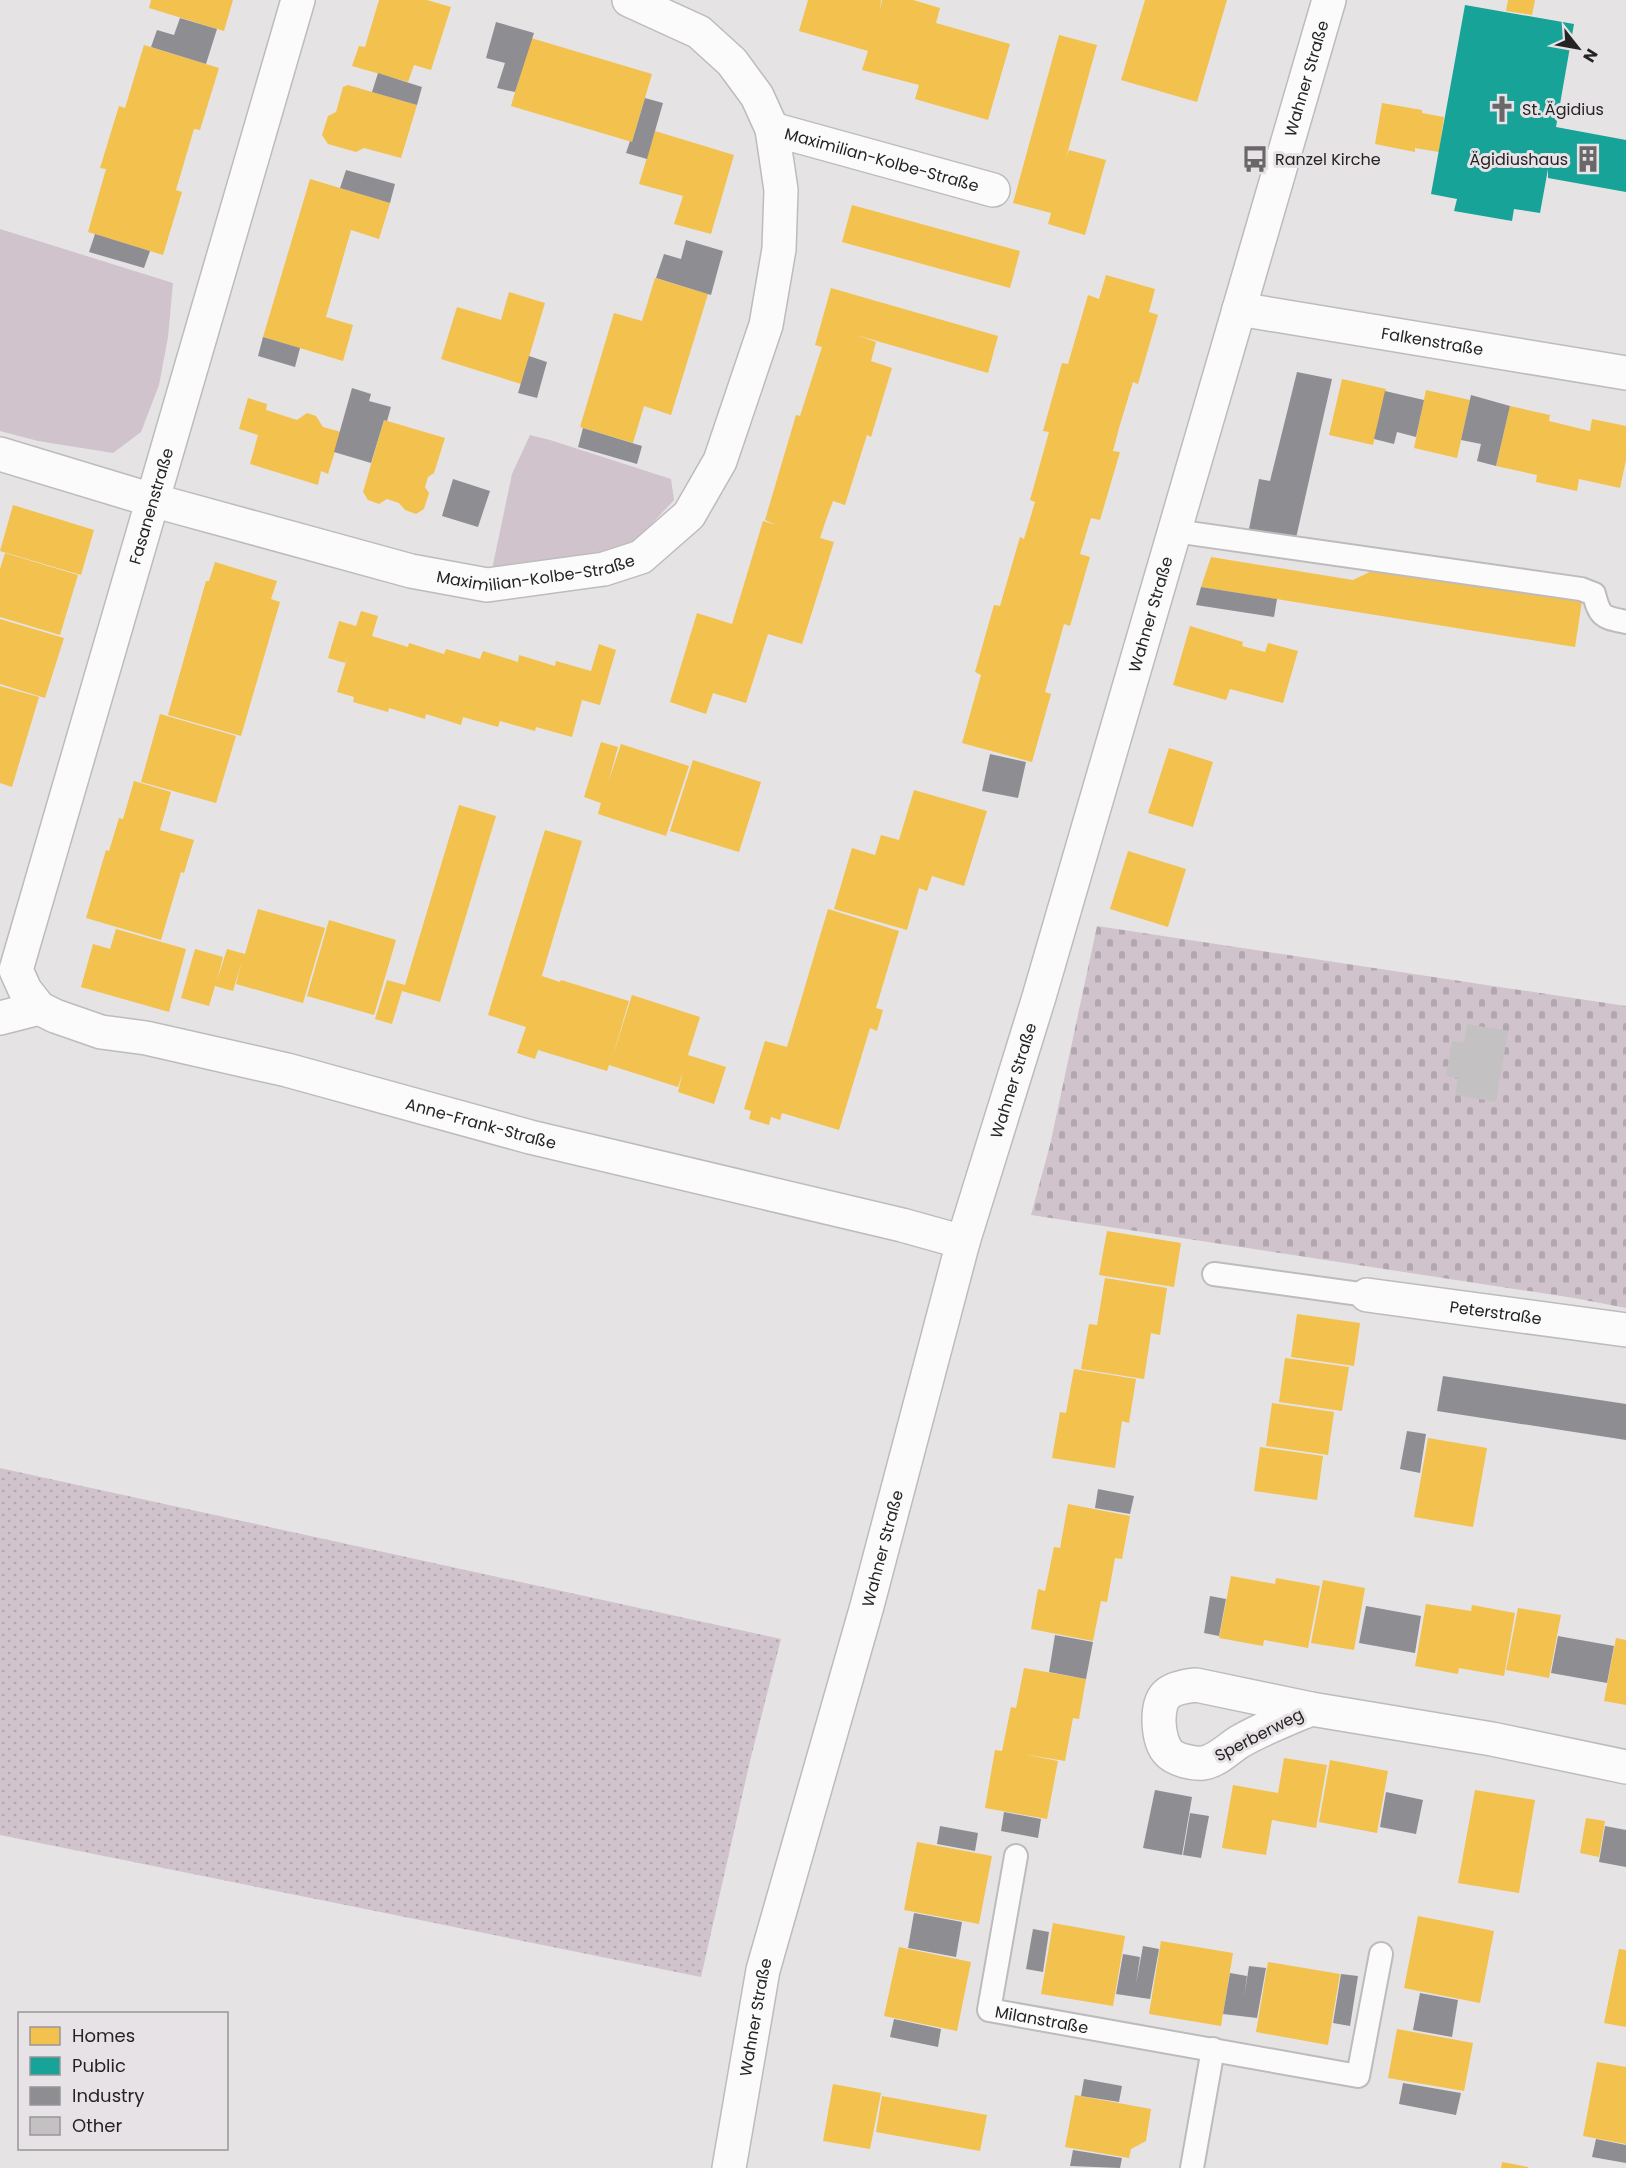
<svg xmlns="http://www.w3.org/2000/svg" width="1626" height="2168" font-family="Poppins,sans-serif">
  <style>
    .green { fill: #d0c3cc }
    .cemetery { fill: url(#cemetery-stones) }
    .garden { fill: url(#garden-dots) }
    .homes { fill: #f2c14e }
    .public { fill: #17a398 }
    .industry { fill: #8d8d92 }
    .building { fill: #c3c1c2 }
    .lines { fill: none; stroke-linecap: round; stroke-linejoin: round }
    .service-casing { stroke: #bebbbd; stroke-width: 26 }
    .minor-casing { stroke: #bebbbd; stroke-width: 36 }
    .tertiary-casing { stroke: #bebbbd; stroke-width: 36 }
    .service { stroke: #fbfbfb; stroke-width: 22 }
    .minor { stroke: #fbfbfb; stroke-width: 33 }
    .tertiary { stroke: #fbfbfb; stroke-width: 33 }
    .labels { text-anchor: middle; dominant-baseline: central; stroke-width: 6; stroke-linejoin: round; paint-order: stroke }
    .street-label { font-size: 16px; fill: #252425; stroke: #e7e2e5 }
    .poi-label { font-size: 16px; fill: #252425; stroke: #e7e2e5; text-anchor: start }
  </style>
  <defs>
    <pattern id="cemetery-stones" width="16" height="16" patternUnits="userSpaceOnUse" patternTransform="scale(1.5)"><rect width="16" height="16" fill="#d0c3cc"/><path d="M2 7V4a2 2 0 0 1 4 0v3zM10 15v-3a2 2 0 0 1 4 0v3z" fill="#b2a7af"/></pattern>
    <pattern id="garden-dots" width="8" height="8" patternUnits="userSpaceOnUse" patternTransform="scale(1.5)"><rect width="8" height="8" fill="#d0c3cc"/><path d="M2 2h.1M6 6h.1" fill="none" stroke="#b2a7af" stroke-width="1.8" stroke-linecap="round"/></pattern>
  </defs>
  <rect width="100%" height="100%" fill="#e6e3e5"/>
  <path class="green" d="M0,229L173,283L168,337L159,385L141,432L113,453L38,441L0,431Z
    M530,435L550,440L671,479L674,500L631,546L595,560L491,574L512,474Z"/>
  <path class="cemetery" d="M1097,926L1626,1006V1308L1574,1298L1031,1215L1050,1145Z"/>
  <path class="garden" d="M0,1468L781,1639L750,1761L701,1977L0,1835Z"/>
  <path class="homes" d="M151,0H233L224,31L149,8Z
    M379,0H427L451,7L431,70L414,65L408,82L352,66L359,46L365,47Z
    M808,0H881L880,10L882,0H913L940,8L936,23L1010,44L988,120L915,99L919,85L862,70L868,51L799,31Z
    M1145,0H1227L1197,102L1121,80Z
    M1508,0H1535L1532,15L1506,11Z
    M1059,35L1097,45L1066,158L1069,150L1106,160L1085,235L1048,224L1064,166L1051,213L1013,203Z
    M531,38L652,74L632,142L511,106Z
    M144,45L219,68L200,130L194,129L176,190L182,192L163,255L88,232L106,169L100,168L119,106L125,108Z
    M348,85L417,105L401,158L364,148L356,152L328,144L322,135L328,116L336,112L343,87Z
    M1382,103L1422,110V113L1444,117L1439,152L1415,148V152L1375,144Z
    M655,131L734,155L711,234L674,224L683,196L639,184Z
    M310,179L390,203L379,239L351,230L326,317L353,325L343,361L263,337Z
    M852,205L1020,251L1010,288L842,242Z
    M1106,275L1155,289L1149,312L1158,315L1138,384L1133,382L1119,428L1113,451L1120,452L1100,520L1091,518L1080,554L1090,557L1070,626L1064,624L1045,692L1051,694L1032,762L962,743L981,675L975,672L994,605L1000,606L1020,537L1024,539L1035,502L1030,500L1049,432L1043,431L1062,363L1068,364L1088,295L1099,299Z
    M655,278L708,294L671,415L644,406L633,443L580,427L614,313L642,321Z
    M831,288L998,336L988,373L856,335L876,342L871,361L892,368L871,437L867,435L845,505L833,501L826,520L820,538L834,542L802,644L768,634L746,703L713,693L706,714L670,702L697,613L732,624L763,521L776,525L765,520L796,415L800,416L822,347L815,345Z
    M509,292L545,303L521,384L441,359L457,307L501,320Z
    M1342,379L1386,389L1373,445L1329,435Z
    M1426,390L1470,400L1457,458L1414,448Z
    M248,398L267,404L266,410L297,420L307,413L316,416L323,427L341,432L328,474L321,471L318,485L250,464L258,435L239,429Z
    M1510,406L1550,415L1549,421L1590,431L1592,419L1626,426V460L1620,488L1579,479L1577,491L1536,482L1537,475L1496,466Z
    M384,420L445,438L434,473L428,477L425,487L429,493L424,509L416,514L405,510L399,503L387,499L379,504L368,500L363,492Z
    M13,505L94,530L81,575L0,551Z
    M5,553L78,575L60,635L0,617V569Z
    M1211,557L1353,580L1376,569L1582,601L1575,647L1201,587Z
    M215,562L277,581L271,599L280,602L241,736L168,715L206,581H209Z
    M361,611L378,616L372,636L408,647L409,643L444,654L446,649L480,659L483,651L518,662L519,655L555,666L556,661L591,671L599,644L616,650L600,705L582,700L572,737L536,727L535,731L500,721L498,727L463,717L461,725L426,714L425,719L389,708L388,712L353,702L354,697L337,692L348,655L345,663L328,658L339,621L356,626Z
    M0,619L64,638L45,698L0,684Z
    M1190,626L1243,642L1242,646L1265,652L1268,643L1298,651L1283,703L1230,689L1226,700L1173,685Z
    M0,686L39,697L12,787L0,783Z
    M160,714L236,736L216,803L141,782Z
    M601,742L618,747L608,783L621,744L689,766L666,836L598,814L601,803L584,797Z
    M1169,748L1213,762L1193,827L1148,813Z
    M693,760L761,782L739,852L670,831Z
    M134,781L171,792L160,830L194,840L184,873L181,872L161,940L86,918L106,850L109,851L119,818L123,819Z
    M914,790L987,811L964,886L932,876L927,891L919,888L907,930L834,909L852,848L875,855L881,835L899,840Z
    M459,805L496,816L440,1002L402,991L392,1024L375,1019L387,980L405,985Z
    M545,830L582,841L540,982L542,976L560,982L561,980L629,1001L611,1062L632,995L700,1017L688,1055L726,1067L714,1104L678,1092L683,1071L678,1087L609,1065L607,1071L538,1050L535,1059L517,1053L526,1027L488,1015Z
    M1128,851L1186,869L1168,927L1110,909Z
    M258,909L325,928L303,1003L236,984L242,961L233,991L215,986L209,1006L181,998L195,949L223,957L217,981L227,949L245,954Z
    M828,909L899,931L876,1008L883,1010L877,1031L870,1028L839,1130L782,1113L780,1120L771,1117L769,1125L749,1119L751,1111L744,1109L765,1041L787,1047Z
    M329,920L396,940L374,1015L307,996Z
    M116,929L186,949L169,1012L81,987L93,944L110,949Z
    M1107,1231L1181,1243L1174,1287L1099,1275Z
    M1105,1278L1167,1288L1160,1335L1151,1333L1144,1379L1081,1369L1089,1324L1097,1325Z
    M1297,1314L1360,1323L1354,1366L1291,1357Z
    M1285,1358L1349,1367L1342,1411L1279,1402Z
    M1074,1369L1136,1379L1129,1423L1122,1421L1115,1468L1052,1458L1060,1412L1066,1413Z
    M1272,1403L1334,1412L1328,1455L1266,1446Z
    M1428,1438L1487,1448L1473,1527L1414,1517Z
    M1260,1447L1323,1456L1317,1500L1254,1491Z
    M1068,1504L1130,1516L1122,1559L1115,1558L1107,1602L1101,1601L1093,1641L1031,1629L1038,1589L1045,1591L1054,1547L1060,1548Z
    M1231,1576L1275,1584L1276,1578L1320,1586L1308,1648L1264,1640L1263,1646L1219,1638Z
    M1323,1580L1365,1588L1354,1650L1311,1643Z
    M1426,1604L1471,1611L1472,1605L1515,1613L1504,1676L1459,1668L1458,1674L1415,1666Z
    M1518,1608L1561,1615L1549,1678L1506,1670Z
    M1616,1638L1626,1640V1705L1604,1701Z
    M1024,1668L1086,1679L1079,1719L1073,1718L1065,1761L1023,1754L1058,1761L1047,1819L985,1808L995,1750L1002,1751L1011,1707L1016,1708Z
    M1284,1758L1327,1765L1316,1828L1272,1820L1266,1855L1222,1848L1233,1785L1278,1793Z
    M1330,1760L1388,1771L1377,1833L1319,1822Z
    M1475,1790L1535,1800L1519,1893L1458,1883Z
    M1586,1818L1605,1821L1599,1857L1580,1853Z
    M917,1842L992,1856L979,1924L904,1910Z
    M1418,1916L1494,1931L1480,2003L1404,1988Z
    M1053,1923L1125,1936L1113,2006L1041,1994Z
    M1161,1941L1233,1953L1221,2026L1149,2014Z
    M899,1947L971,1962L957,2031L884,2016Z
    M1619,1949L1626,1950V2027L1604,2023Z
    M1268,1962L1340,1974L1328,2045L1256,2032Z
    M1397,2029L1473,2043L1464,2091L1388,2078Z
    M1597,2062L1626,2067V2144L1583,2136Z
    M833,2084L881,2093L870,2149L823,2141Z
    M1075,2095L1151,2109L1146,2141L1131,2149L1129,2158L1065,2147Z
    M882,2096L987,2115L980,2151L876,2132Z
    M1502,2162L1528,2167V2168H1501Z"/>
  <path class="public" d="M1465,5L1574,24L1556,127L1626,140V192L1548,178V169L1540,213L1514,209L1512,221L1454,211L1457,199L1431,194Z"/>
  <path class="industry" d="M180,18L217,29L206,64L151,47L157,30L174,35Z
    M496,22L534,33L515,92L497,88L505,63L486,58Z
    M378,73L422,87L417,105L372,92Z
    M645,98L663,103L647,159L626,153L630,141L632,142Z
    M346,170L395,184L390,203L340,188Z
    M95,234L150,251L144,268L89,252Z
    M686,240L723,251L711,295L656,278L664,254L681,259Z
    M263,337L300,348L295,367L258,356Z
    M529,356L547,362L537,398L518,393Z
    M1297,372L1332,379L1296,538L1249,529L1259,479L1270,481Z
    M352,388L371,394L369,401L391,407L387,421L384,420L371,463L334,452Z
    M1385,391L1424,400L1416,437L1397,432L1394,444L1374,439Z
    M1471,395L1510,406L1496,466L1477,461L1481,444L1461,440Z
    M583,428L642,446L637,464L578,447Z
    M453,479L490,491L478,527L442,516Z
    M1201,587L1277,599L1274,617L1196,605Z
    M990,754L1026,762L1018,798L982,791Z
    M1443,1376L1626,1404V1440L1437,1411Z
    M1407,1431L1426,1434L1420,1473L1400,1469Z
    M1098,1489L1134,1496L1130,1514L1095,1508Z
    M1210,1596L1226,1599L1219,1636L1204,1633Z
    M1366,1606L1421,1616L1415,1653L1359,1643Z
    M1055,1635L1093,1642L1086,1679L1049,1672Z
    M1558,1636L1614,1646L1607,1683L1551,1673Z
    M1155,1790L1192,1797L1182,1855L1143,1848Z
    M1386,1792L1423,1800L1416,1834L1380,1827Z
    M1004,1812L1041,1819L1038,1838L1001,1831Z
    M1190,1813L1209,1816L1201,1858L1183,1855Z
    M940,1826L978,1833L975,1851L937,1844Z
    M1605,1826L1626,1830V1867L1599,1862Z
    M914,1913L962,1922L956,1957L908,1948Z
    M1033,1929L1049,1932L1043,1972L1026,1969Z
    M1143,1946L1159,1949L1150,1999L1116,1994L1123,1954L1140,1957L1136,1984Z
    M1249,1966L1266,1968L1257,2018L1223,2014L1230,1973L1247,1976L1244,1998Z
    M1341,1974L1358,1976L1350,2026L1333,2023Z
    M1420,1993L1458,2000L1452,2037L1413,2030Z
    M894,2019L941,2029L938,2047L890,2037Z
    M1084,2079L1122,2086L1119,2102L1081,2096Z
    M1403,2083L1461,2093L1456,2115L1399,2104Z
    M1596,2139L1626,2145V2163L1592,2157Z
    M1073,2150L1122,2158L1120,2168L1070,2166Z"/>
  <path class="building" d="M1467,1024L1508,1031L1496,1102L1455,1095L1458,1078L1446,1076L1452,1041L1464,1043Z"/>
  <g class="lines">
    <defs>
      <g id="service">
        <path d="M1175,531L1581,589L1594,594C1600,618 1603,617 1626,622"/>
        <path d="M1214,1274L1367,1295"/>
        <path id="s1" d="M1016,1856L989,2010L1358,2076L1381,1954"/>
        <path d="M1192,2168L1213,2049"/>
      </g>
      <g id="minor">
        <path id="s2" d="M772,129L993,190"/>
        <path id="s3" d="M1239,309L1626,373"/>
        <path id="s4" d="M0,454L152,500L411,571L487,585L604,569L641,557L689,515L720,461L766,325L779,249L781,190L772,129L757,96L732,62L699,32L629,0"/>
        <path id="s5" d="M39,1008L25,990L16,970L298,0"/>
        <path id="s6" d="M0,1018L39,1008L55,1016L101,1032L146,1038L287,1070L530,1137L902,1225L963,1242"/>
        <path id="s7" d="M1367,1295L1626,1330"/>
        <path d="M1196,1685L1311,1709C1287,1719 1261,1729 1239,1742C1228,1749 1217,1761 1203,1763C1193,1764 1175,1760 1168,1752C1158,1741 1155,1707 1166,1695C1173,1688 1186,1686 1196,1685Z"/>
        <path d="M1311,1709L1492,1739L1626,1767"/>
      </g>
      <g id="tertiary">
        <path id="s8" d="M729,2168L763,1970L867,1606L963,1242L1039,997L1329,0"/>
      </g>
    </defs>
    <use href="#service" class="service-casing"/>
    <use href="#minor" class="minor-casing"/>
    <use href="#tertiary" class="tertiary-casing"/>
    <use href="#service" class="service"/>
    <use href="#minor" class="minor"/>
    <use href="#tertiary" class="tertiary"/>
  </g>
  <defs>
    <symbol id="church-bare" viewBox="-9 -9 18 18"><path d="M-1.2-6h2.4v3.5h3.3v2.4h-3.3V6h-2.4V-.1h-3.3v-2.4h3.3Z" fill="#696768" stroke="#e7e2e5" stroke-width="2.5" paint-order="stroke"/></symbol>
    <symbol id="bus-bare" viewBox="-9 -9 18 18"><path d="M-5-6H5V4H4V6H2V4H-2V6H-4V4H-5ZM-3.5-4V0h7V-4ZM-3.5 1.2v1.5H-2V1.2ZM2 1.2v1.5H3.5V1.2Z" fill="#696768" stroke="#e7e2e5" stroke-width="2.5" paint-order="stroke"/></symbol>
    <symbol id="building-bare" viewBox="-9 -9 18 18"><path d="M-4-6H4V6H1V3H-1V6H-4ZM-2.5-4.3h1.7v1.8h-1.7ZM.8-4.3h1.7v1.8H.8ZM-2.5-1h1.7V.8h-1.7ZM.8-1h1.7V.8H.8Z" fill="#696768" stroke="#e7e2e5" stroke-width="2.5" paint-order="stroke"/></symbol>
  </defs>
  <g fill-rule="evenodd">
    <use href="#church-bare" x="1483" y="90" width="38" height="38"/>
    <use href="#bus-bare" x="1236" y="140" width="38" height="38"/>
    <use href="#building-bare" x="1569" y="140" width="38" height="38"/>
  </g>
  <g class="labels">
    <g class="street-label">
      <text stroke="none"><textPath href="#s8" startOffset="2169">Wahner Straße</textPath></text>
      <text stroke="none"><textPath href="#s2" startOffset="114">Maximilian-Kolbe-Straße</textPath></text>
      <text stroke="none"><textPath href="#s3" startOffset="196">Falkenstraße</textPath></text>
      <text stroke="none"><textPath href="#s5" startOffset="528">Fasanenstraße</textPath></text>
      <text stroke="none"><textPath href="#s4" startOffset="554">Maximilian-Kolbe-Straße</textPath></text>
      <text stroke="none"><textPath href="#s8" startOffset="1611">Wahner Straße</textPath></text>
      <text stroke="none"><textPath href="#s8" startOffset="1125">Wahner Straße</textPath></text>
      <text stroke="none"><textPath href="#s6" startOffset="498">Anne-Frank-Straße</textPath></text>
      <text stroke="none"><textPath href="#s7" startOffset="130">Peterstraße</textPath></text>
      <text stroke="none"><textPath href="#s8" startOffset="639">Wahner Straße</textPath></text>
      <text transform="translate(1259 1735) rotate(-27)">Sperberweg</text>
      <text stroke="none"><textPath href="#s8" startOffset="153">Wahner Straße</textPath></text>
      <text stroke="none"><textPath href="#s1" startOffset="210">Milanstraße</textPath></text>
    </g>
    <g class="poi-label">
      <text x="1522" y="109">St. Ägidius</text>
      <text x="1275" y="159">Ranzel Kirche</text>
      <text x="1568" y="159" text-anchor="end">Ägidiushaus</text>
    </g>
  </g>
  <rect x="18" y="2012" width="210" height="138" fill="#e7e2e5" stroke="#999698" stroke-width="1.5"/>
  <rect x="30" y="2027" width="30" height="18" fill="#f2c14e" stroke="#999698" stroke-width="1.5"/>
  <text x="72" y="2042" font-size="18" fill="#252425">Homes</text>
  <rect x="30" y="2057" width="30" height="18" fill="#17a398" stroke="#999698" stroke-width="1.5"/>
  <text x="72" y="2072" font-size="18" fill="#252425">Public</text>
  <rect x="30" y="2087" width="30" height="18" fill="#8d8d92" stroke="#999698" stroke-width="1.5"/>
  <text x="72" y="2102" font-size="18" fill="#252425">Industry</text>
  <rect x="30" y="2117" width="30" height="18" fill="#c3c1c2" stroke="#999698" stroke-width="1.5"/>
  <text x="72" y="2132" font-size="18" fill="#252425">Other</text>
  <g transform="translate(1578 48) rotate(121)" stroke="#e7e2e5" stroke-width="4.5" paint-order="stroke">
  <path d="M0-4.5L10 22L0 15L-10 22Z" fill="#252425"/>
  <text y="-9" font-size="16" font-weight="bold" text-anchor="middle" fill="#252425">N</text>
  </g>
</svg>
